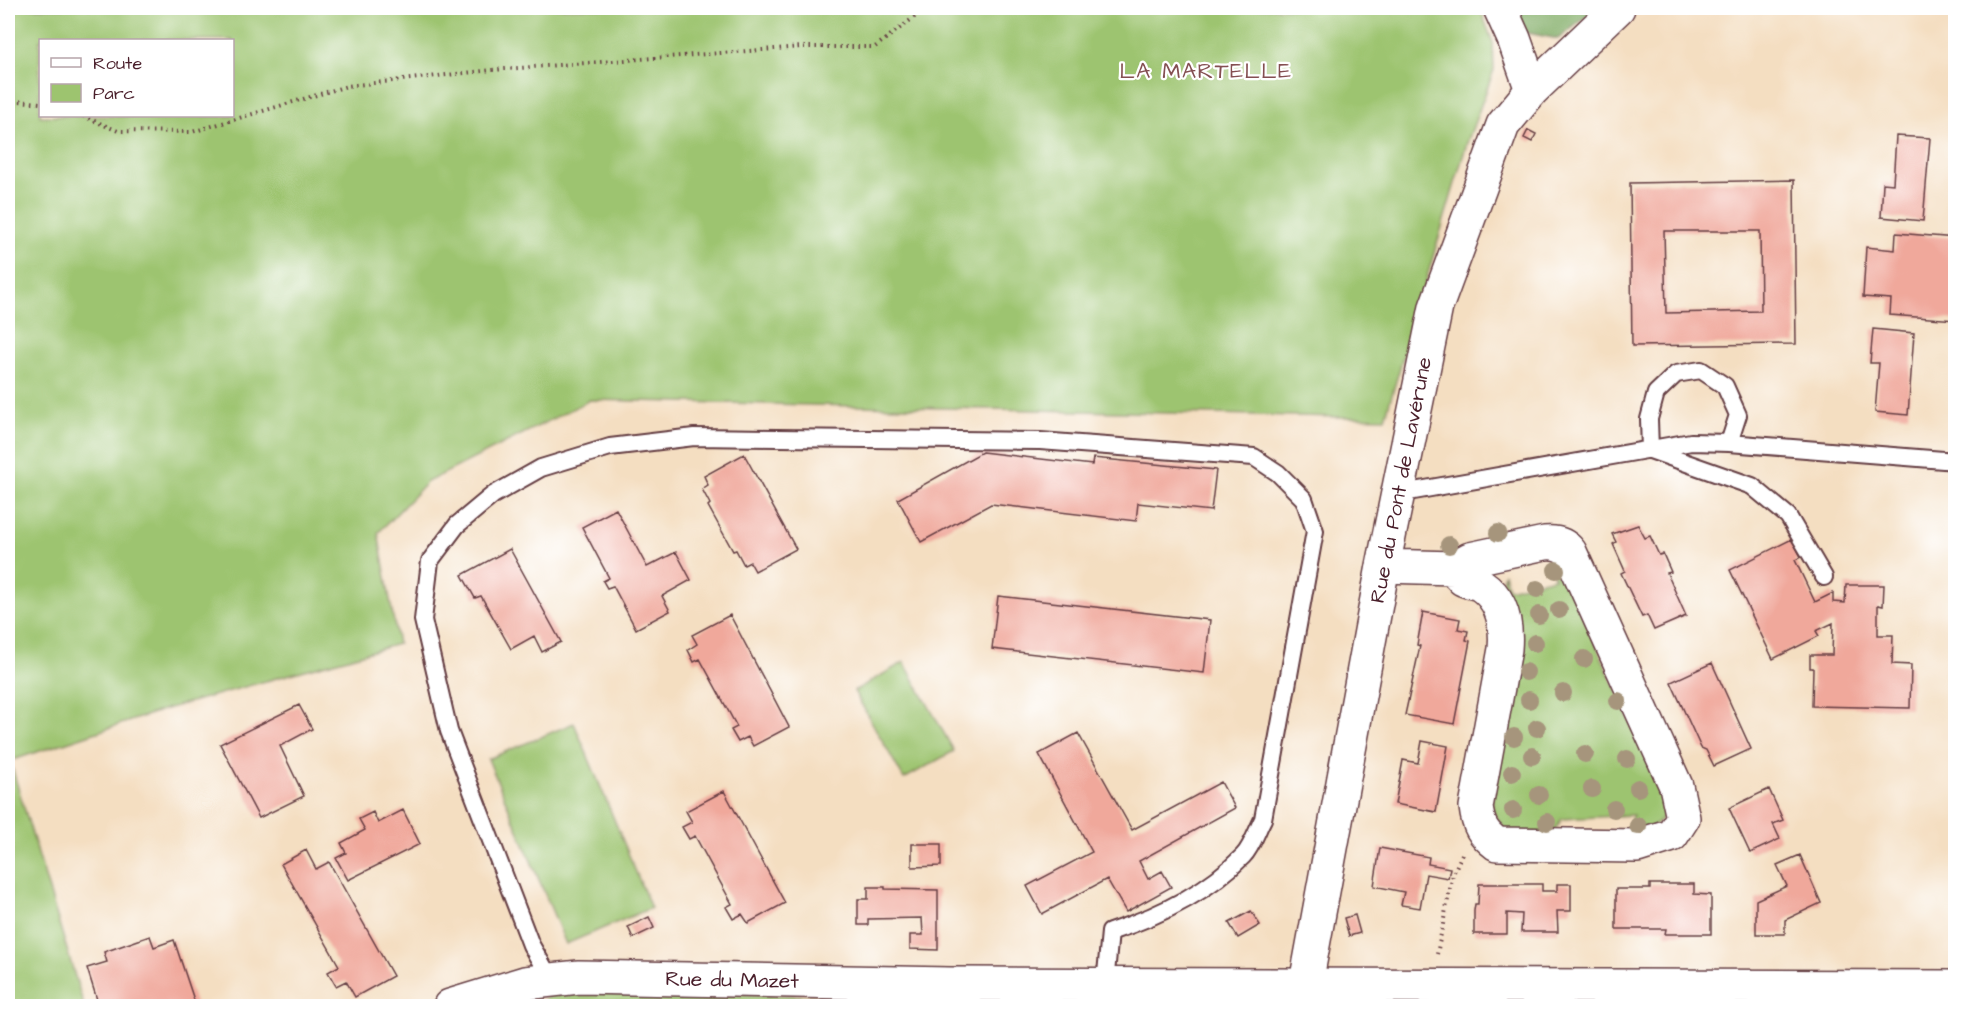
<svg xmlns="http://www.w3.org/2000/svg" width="1963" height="1014" font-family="'Architects Daughter',sans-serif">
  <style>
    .green { fill: #9dc46f; stroke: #74724d; stroke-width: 1.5; fill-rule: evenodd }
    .forest { fill: #7eaa62; stroke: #646446; stroke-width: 1.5 }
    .building { fill: #f0a89b; fill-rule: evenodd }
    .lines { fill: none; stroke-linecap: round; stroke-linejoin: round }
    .service-casing { stroke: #643c42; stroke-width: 20 }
    .minor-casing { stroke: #643c42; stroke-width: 36 }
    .path { stroke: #643c42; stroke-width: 4; stroke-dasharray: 1.5 4.5; stroke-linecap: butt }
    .service { stroke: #fff; stroke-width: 16 }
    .minor { stroke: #fff; stroke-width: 33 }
    .tree { fill: #a6957c }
    .labels { text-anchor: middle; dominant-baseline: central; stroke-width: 4.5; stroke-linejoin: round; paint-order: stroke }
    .street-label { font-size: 21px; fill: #4a1f2b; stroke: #fff }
    .neighbourhood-label { font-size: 22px; letter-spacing: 1.5px; fill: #844f52; stroke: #fff }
  </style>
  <rect width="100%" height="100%" fill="#fff"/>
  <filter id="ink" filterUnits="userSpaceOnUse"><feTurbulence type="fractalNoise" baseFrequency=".0167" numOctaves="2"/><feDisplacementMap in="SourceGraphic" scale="12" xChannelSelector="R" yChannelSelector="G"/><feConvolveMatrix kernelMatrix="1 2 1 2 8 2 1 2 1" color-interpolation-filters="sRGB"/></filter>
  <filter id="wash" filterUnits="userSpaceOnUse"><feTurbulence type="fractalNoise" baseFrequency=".008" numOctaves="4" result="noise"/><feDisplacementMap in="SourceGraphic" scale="24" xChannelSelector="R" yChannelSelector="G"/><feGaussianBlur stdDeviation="1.35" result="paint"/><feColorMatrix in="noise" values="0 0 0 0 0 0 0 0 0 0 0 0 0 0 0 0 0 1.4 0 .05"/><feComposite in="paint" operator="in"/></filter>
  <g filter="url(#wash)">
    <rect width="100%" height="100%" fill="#f4dec1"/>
    <path class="green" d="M8,8H1480L1493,43L1494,70L1467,143L1385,418L590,400L427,482L378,533L398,644L166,709L10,761L84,1006H8ZM40,40H232V116H40Z
      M1551,562H1559L1667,803C1662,830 1647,828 1624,834L1633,815L1562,819L1552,834L1507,831L1494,814L1492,805L1505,590L1502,581L1504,573L1508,589L1554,578Z
      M904,662L954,751L904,779L854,691Z
      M574,723L651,908L566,944L488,759Z
      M550,989L1191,1006H542Z"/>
    <path class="forest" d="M1507,8H1598L1558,39L1518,31Z"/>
    <g id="blocks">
      <path class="building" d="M1528,130L1536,134L1532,142L1524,138Z
        M1896,136L1930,138L1923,221L1881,217L1883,183L1893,184Z
        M1794,180L1796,344L1632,346L1630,183ZM1664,231H1760L1761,311L1666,313Z
        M1896,233L1956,238V320L1890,315L1891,299L1863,297L1866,247L1895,250Z
        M1873,329L1914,333L1908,415L1875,412L1879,363H1870Z
        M982,452L1092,465L1093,458L1216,470L1211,511L1138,503L1136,521L991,504L921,542L898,499Z
        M744,454L796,549L755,571L750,562L744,565L736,550L733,551L708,506L710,504L702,489L708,485L704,476Z
        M616,509L647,567L676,552L691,580L662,596L670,611L636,629L613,586L607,588L603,581L609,578L582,527Z
        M1638,525L1645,538L1650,536L1659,555L1663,554L1671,572L1667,573L1686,616L1654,630L1647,615L1642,617L1621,573L1625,571L1613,544L1616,542L1612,534Z
        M1792,539L1801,557L1795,560L1815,602L1833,593V602L1845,603L1846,585H1884L1883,606L1878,605V635H1893L1892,664L1911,665L1910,708L1812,706L1813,668H1810V655H1832L1833,623L1816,631L1819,636L1773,659L1730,570Z
        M510,549L561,642L542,652L534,636L511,649L481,596L475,598L462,575Z
        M998,596L1210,620L1204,673L992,649Z
        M1423,612L1460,619L1458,629L1468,631L1466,640L1470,641L1454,724L1405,715L1420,646L1417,645Z
        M730,615L789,727L753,746L748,737L738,742L731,730L737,727L700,659L694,662L688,650L697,644L692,635Z
        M1712,663L1751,749L1714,766L1706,750L1701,748L1671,682Z
        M299,705L312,729L280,746L304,796L259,818L220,744Z
        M1078,733L1132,830L1221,782L1235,808L1139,861L1148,879L1162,871L1171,887L1126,912L1107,879L1042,914L1027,886L1092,852L1039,754Z
        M1422,741L1448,746L1436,812L1395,804L1403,760L1418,763Z
        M1769,789L1783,820L1773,824L1780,839L1750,853L1729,808Z
        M724,791L785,903L748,923L742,914L733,919L726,907L732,904L695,836L689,839L682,827L692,822L686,811Z
        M403,810L420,844L348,880L336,858L346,853L341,843L365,830L359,819L373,812L378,823Z
        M912,844H941V866L912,867Z
        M1380,848L1429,857L1428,864L1450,868L1448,878L1426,874L1420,908L1401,905L1404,892L1374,886Z
        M306,850L316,869L329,862L393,976L355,997L346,981L336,986L328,972L339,966L281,864Z
        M1800,855L1821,903L1785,920V934H1756V900L1787,886L1777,865Z
        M1479,884H1542V891H1557V884H1571V911H1557L1558,932H1521L1522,914L1507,913V934H1474V911L1475,904H1478Z
        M1650,884H1694V894L1711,895V934H1665L1666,929H1616V889H1650Z
        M868,887H885V889L938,890V950L910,949V935H923L922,918L868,919V925H858V899H868Z
        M1251,911L1260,925L1238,938L1229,923Z
        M1355,915L1360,933L1349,936L1344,918Z
        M649,917L654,928L633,938L628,927Z
        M150,936L154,947L174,940L196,1006H99L87,968L107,962L104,952Z"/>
    </g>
  </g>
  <g filter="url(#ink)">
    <use href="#blocks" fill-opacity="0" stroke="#643c42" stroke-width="1.5"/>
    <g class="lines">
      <defs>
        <path id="service" d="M1729,443L1738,415L1725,386L1701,370L1676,374L1656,393L1649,419L1650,450L1752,486L1788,516L1824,577
          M1397,494L1691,442L1729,443L1956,461
          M551,980L531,945L449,731L423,620L430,561L457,525L493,495L541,468L610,447L694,437L1040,441L1254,457L1278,473L1304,499L1315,531L1263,819C1257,830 1252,847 1243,856C1207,893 1159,916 1110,932L1105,984"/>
        <path id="minor" d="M1500,8L1514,39L1532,90
          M1383,566L1454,568L1470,559L1545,543C1555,542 1564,544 1570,552L1676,786L1683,818L1672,835L1637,846L1497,844C1483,834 1478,825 1476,807L1505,649C1507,625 1503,600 1481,585C1476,582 1468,582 1463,579C1460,576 1456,571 1454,568
          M1302,1005L1383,566L1436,307L1503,125L1532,90L1618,8
          M450,1006L525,983L579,977L950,984L1956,987"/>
      </defs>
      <use href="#service" class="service-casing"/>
      <use href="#minor" class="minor-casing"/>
      <path class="path" d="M8,100L40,103
        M83,116L118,131L192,132L347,86L492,70L802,47H875L916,16L912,8
        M1437,954L1453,874L1462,854"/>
      <use href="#service" class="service"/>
      <use href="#minor" class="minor"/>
    </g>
    <g class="tree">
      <circle cx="1498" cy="533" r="9"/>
      <circle cx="1449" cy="545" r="9"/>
      <circle cx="1556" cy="570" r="9"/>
      <circle cx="1537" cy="589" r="9"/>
      <circle cx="1559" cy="610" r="9"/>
      <circle cx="1539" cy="615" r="9"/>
      <circle cx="1535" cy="643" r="9"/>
      <circle cx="1584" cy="659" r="9"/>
      <circle cx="1526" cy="672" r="9"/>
      <circle cx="1563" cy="693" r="9"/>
      <circle cx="1529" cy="700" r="9"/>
      <circle cx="1618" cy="701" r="9"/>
      <circle cx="1537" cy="728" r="9"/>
      <circle cx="1514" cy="737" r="9"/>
      <circle cx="1585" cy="754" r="9"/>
      <circle cx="1532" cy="756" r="9"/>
      <circle cx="1627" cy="759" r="9"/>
      <circle cx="1512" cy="773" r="9"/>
      <circle cx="1638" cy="788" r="9"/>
      <circle cx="1592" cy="789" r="9"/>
      <circle cx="1539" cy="795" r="9"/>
      <circle cx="1614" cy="809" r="9"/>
      <circle cx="1513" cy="810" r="9"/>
      <circle cx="1547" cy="822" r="9"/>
      <circle cx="1638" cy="826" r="9"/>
    </g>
  </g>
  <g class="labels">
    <g class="street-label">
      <text transform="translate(1401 480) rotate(-79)">Rue du Pont de Lavérune</text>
      <text transform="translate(732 980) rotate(1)">Rue du Mazet</text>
    </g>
    <g class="neighbourhood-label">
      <text x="1206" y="71">LA MARTELLE</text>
    </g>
  </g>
  <rect width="1963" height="1014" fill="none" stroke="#fff" stroke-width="30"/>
  <rect x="39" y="39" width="195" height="78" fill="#ffffff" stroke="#b7a5aa" stroke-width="1.5"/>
  <rect x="51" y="58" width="30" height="9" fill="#ffffff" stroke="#b7a5aa" stroke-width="1.5"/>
  <text x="93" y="69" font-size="18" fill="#4a1f2b">Route</text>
  <rect x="51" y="84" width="30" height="18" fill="#9dc46f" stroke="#b7a5aa" stroke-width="1.5"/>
  <text x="93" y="99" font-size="18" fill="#4a1f2b">Parc</text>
</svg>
